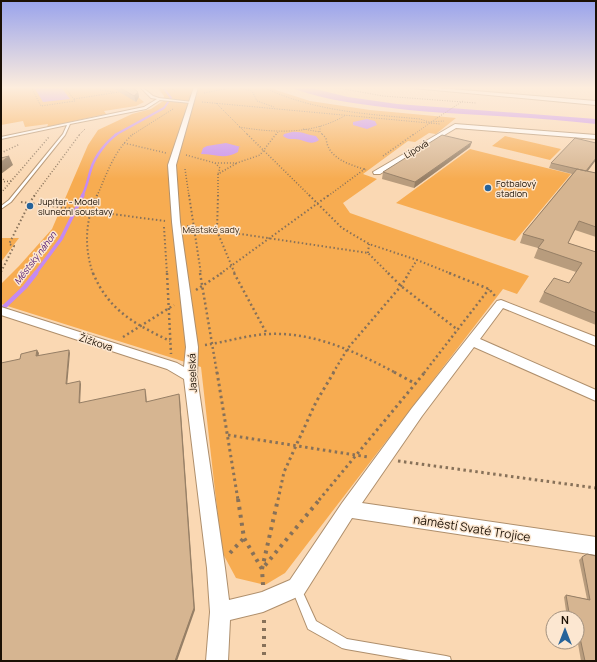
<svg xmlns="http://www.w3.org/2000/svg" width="597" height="662" font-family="Manrope,sans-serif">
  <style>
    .green { fill: #f7ac51 }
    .water { fill: #c48af2 }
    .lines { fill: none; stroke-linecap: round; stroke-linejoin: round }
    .stream-far3 { stroke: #c48af2; stroke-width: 2 }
    .stream-far2 { stroke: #c48af2; stroke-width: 2.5 }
    .stream-far1 { stroke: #c48af2; stroke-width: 3.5 }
    .stream { stroke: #c48af2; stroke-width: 4.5 }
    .lane-casing { stroke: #af8f6c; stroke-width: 2 }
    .street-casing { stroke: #af8f6c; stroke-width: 2 }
    .path-far5 { stroke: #877159; stroke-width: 1; stroke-dasharray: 1 1.5; stroke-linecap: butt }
    .path-far4 { stroke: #877159; stroke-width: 1.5; stroke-dasharray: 1 2; stroke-linecap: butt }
    .path-far3 { stroke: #877159; stroke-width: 2; stroke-dasharray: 1.5 2.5; stroke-linecap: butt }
    .path-far2 { stroke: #877159; stroke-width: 2.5; stroke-dasharray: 2 3; stroke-linecap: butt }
    .path-far1 { stroke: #877159; stroke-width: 3; stroke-dasharray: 2.5 3.5; stroke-linecap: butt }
    .path { stroke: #877159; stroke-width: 4; stroke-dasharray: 3 5; stroke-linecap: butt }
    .lane { fill: #fff; fill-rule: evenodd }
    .street { fill: #fff; fill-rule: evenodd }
    .path-bridge { stroke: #877159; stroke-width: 1; stroke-dasharray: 1 1.5; stroke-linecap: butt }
    .wall { fill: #b89c7d }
    .shaded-wall { fill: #967f66 }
    .building { fill: #d6b591; stroke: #967f66 }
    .poi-dot { fill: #26639a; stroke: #fce7d1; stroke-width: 1.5 }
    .labels { text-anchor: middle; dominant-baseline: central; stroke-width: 3; stroke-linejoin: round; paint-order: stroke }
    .far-street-label { font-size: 9px; fill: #1b1004; stroke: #fce7d1 }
    .far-poi-label { font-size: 9px; fill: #1b1004; stroke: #fce7d1; text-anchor: start }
    .far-park-label { font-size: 9px; fill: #392918; stroke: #fce7d1 }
    .far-water-label { font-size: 9px; font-style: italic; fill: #511874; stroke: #fce7d1 }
    .street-label { font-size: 10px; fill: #1b1004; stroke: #fce7d1 }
    .near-street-label { font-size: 12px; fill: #1b1004; stroke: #fce7d1 }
  </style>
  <rect width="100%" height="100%" fill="#fad8b3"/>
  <path class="green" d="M1,87H126L144,102L136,106L104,111L106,114L47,127L48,124L25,127L23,121L1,125Z
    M157,87H273L276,90L310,101L370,110L456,118L436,134L429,133L415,142L408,141L363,174L377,179L343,203L350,213L529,276L517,294L503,289L285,573L265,585L236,578L222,552L201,367L1,304V284L19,266L52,229L88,145L98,130L132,114L151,109L163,101L164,96Z
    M505,136L561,149L550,160L492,146Z
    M470,149L567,173L571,174L515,241L396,203Z
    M1,238H19L1,262Z"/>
  <path class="water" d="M34,87H61L70,99L43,102Z
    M289,87H307L348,97L397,104L596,119V124C523,115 448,116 375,106C346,102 317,98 289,87Z
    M367,119L375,121L377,125L367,129L353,125V122Z
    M292,132C301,131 307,135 316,136L319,140C313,145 307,142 301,140C296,138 289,141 283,136L284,134Z
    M226,143L241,147H239L238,152C224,160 215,154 201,154L203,148L207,146Z"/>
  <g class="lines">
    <path class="stream-far3" d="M115,135L164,108L171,98L163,87"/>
    <path class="stream-far2" d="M82,196C87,187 88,178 91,169C95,156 106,142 117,134"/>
    <path class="stream-far1" d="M35,274L61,239L83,195"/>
    <path class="stream" d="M1,310L25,287L36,273"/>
    <defs>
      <path id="lane" d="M140,87H142L153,96L159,98L192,102L191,103L160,100L146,109L70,124L65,135L11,202L1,209V206L9,200L63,134L67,125L1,139V137L144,107L157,99L151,98Z
        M297,584L300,586L316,621L347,639L446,656L450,657L451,661H415L346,649L342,648L308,629L292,589L294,586Z"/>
      <path id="street" d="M194,87H198L176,165L180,222L198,347L197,377L225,568L229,600L262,592L290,580L342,503L412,408L497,301L501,300L596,337V346L503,308L480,339L596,390V401L474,347L422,416L362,503L596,537V555L352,518L304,594L263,612L230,620L228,661H206L210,612L207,568L184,379L167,369L1,315V307L177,363L184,367L186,347L172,222L168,165Z
        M411,87H427L596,101V105L413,88Z
        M455,124L596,135V139L456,128L380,174H374L373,172Z"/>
    </defs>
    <use href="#lane" class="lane-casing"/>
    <use href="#street" class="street-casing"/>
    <path class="path-far5" d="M31,87L41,106L75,101L65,87
      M170,87L176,92
      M236,87L252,91L257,101L274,107
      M263,87C312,111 366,114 420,119L429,122L444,121
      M333,87L383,96L476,103
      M100,90L114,92
      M204,93L235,87
      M74,99L119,92
      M202,102L440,124
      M216,103L248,135
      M320,126V132L323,135
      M239,127C275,133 313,135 346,115
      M303,129L320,132
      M79,135L85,129
      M132,135L173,109
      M276,135L278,132
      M413,135L437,118"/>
    <path class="path-far4" d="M247,134L310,196
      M322,134L326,138C328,159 349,164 366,170
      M124,143L166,153
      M1,153L20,144
      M186,155L215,163H237L260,155L276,134
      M383,156L414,134
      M215,163L220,168L218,174
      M185,169L189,196
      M1,177L5,181
      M1,182L11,181
      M1,193L49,137
      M34,196L80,134
      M97,196C107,173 114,151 133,134
      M218,196V174L237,163
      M328,196L366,168"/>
    <path class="path-far3" d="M189,195L201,274
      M218,195L217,231L235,274
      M309,195L342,228L369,244L417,260L452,274
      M21,202L165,221
      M187,226L368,253L389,274
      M164,227L167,274
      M368,253L369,244
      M1,272L14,246L9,244L30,202L35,195
      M93,274C84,247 85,221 97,195
      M220,274L329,195
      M408,274L417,260"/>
    <path class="path-far2" d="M93,273C109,311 135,324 170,341
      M167,273L171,354
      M200,273L217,373
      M234,273L267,334
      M388,273L401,286L458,330
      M449,273L489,289L495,296
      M196,290L222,273
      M123,337L174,305
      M205,345C226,342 247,335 269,334C315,332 356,352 396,373
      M333,373L348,348L401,286L409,273
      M424,373L489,289"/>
    <path class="path-far1" d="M217,372L238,500
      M394,372L416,384
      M228,435L368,457
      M398,461L596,488
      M278,500L284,472L316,402L334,372
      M319,500L425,372"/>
    <path class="path" d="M238,499L244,538L262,569L320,499
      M230,553L244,538
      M263,585L262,569L278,499
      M264,620V661"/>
    <use href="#lane" class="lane"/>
    <use href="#street" class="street"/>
    <path class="path-bridge" d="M437,118L463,101"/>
  </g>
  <path class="wall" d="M111,87H132L138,92L139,97L136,102Z
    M470,147L414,188L382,179L383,172Z
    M596,160L588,171L596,173V237L575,230L568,243L596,252V325L539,302L544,292L569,283L576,272L534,258L538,248L520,243L523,234L572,174L549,168L551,163Z
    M587,554L596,661H581L577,638V618H567L564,597L566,595L587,599L579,560L582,557Z"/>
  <path class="shaded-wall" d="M138,92L139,97L136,102L134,96Z
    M472,142L470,147L414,188L415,182Z
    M9,156L13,165L1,174V162Z
    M596,158V160L583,177L586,171Z
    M37,350L39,353L38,359L36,356Z
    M69,350L70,353L67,387L66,384Z
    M80,381L81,384L80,406L79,403Z
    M145,389L146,392L147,405L146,402Z
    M179,394L180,398L195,610L177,661H175Z"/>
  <path class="building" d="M119,87H132L138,92L134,96Z
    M442,135L472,142L415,182L383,172Z
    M575,138L596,143V158L586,171L551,163Z
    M9,156L1,162V158Z
    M577,169L596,173V227L579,221L568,243L596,252V313L544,292L554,278L569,283L582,263L538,248L544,240L523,234Z
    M37,350L36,356L69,350L66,384L80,381L79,403L145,389L146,402L179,394L194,608L175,661H1V363L20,359L21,354Z
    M587,554L596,556V661H585L579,633L577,632V618H570L566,595L590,600L582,557Z"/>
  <linearGradient id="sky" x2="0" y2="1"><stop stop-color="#99a3ec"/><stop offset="0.49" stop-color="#fdeddd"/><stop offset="1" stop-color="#fdeddd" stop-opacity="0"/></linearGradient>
  <rect width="597" height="179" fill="url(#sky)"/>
  <g class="poi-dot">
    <circle cx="488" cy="188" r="4"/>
    <circle cx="30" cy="206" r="4"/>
  </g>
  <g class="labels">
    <g class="far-street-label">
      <text transform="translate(416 149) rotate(-31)">Lípová</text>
    </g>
    <g class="far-poi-label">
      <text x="496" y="183">Fotbalový<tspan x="496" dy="10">stadion</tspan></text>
      <text x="38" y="201">Jupiter - Model<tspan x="38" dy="10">slunecni soustavy</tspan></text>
    </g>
    <g class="far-park-label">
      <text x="211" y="229">Městské sady</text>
    </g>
    <g class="far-water-label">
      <text transform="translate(35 258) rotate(-53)">Městský náhon</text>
    </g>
    <g class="street-label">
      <text transform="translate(96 342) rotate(18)">Žižkova</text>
      <text transform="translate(192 373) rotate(-92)">Jaselská</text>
    </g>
    <g class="near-street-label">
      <text transform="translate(472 528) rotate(9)">náměstí Svaté Trojice</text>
    </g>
  </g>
  <rect width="597" height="662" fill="none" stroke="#1b1004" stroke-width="4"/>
  <g transform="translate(565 630)"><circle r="19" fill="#fce7d1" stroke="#a2917f"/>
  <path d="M0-3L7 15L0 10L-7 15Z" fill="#26639a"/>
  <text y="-6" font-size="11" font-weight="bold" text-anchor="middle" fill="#1b1004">N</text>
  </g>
</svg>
